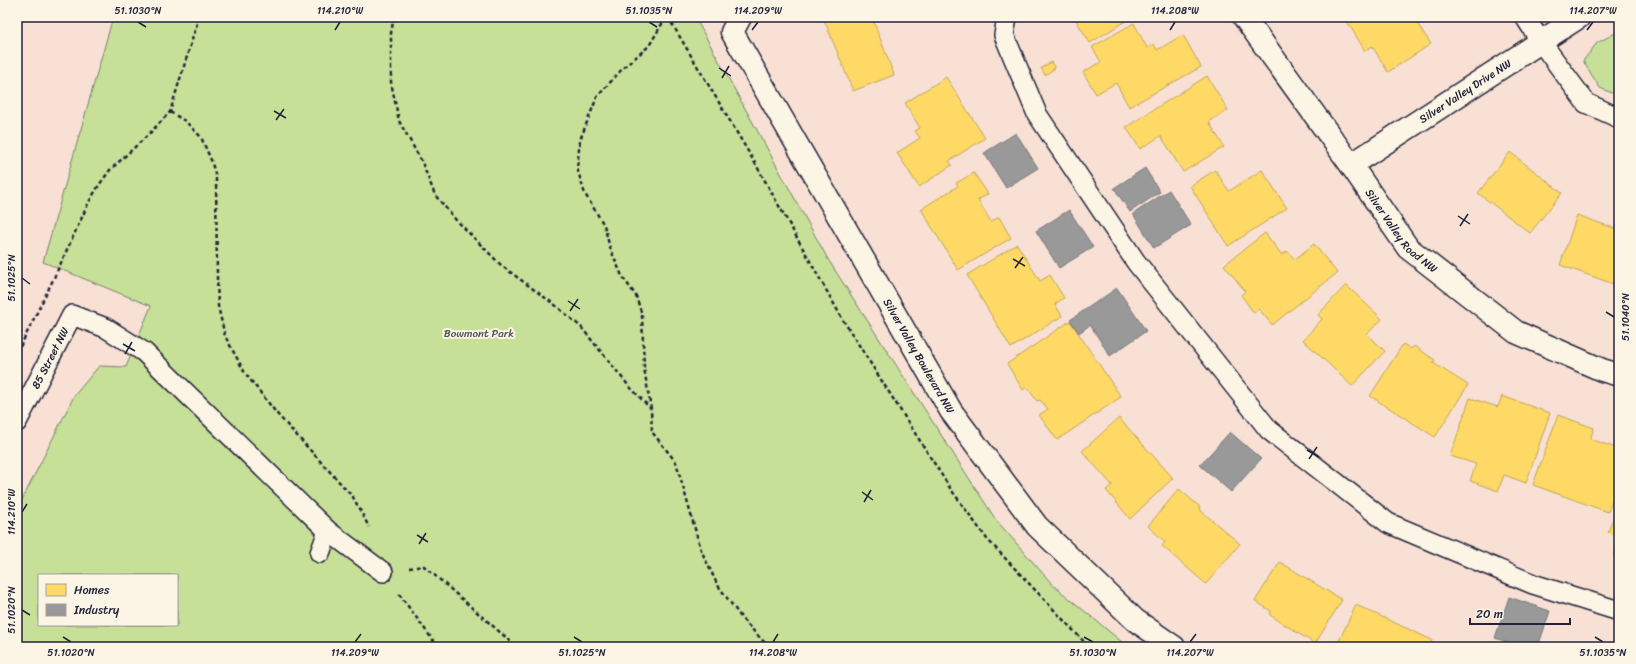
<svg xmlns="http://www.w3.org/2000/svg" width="1636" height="664" font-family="Sriracha,sans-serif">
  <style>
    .green { fill: #c6e097; stroke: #748169; fill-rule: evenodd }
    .homes { fill: #ffd966; stroke: #bda259 }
    .industry { fill: #999; stroke: #75757d }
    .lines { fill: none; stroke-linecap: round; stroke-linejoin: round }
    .lane-casing { stroke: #22223b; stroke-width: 22 }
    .street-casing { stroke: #22223b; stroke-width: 25 }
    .path { stroke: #22223b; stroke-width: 2.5; stroke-dasharray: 4 3; stroke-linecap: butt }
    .lane { stroke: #fcf5e5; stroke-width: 19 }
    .street { stroke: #fcf5e5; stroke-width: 22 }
    .ticks { fill: none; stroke: #22223b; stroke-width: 1.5 }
    .labels { text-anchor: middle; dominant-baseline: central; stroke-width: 4; stroke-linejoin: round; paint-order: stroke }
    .street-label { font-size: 11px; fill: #22223b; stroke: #fcf5e5 }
    .park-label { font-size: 11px; fill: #4b5252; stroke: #fcf5e5 }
    .neatline { fill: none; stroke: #22223b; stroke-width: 1.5 }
    .ticks-label { font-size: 10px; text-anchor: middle; fill: #22223b }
  </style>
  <rect width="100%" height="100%" fill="#f8e1d4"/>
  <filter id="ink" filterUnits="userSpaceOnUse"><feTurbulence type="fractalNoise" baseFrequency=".025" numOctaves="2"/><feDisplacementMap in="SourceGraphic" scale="8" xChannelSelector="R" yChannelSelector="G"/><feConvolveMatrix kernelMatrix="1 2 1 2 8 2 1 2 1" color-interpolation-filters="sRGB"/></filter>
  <g filter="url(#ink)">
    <path class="green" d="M113,17H699L697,21L829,261L996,520L1053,585L1128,647H17V510L74,396L99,366L126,367L151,306L43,262ZM39,575H177V625H39Z
      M1619,31V96L1600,88L1583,61L1597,43Z"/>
    <path class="homes" d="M823,17H872L894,75L853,91Z
      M1074,17H1132L1090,43Z
      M1347,17H1413L1431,44L1388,72L1372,46L1365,51L1345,18Z
      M1134,23L1147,48L1154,44L1157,50L1183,35L1201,67L1129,107L1116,83L1096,94L1083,72L1101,62L1092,47Z
      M1051,62L1055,68L1045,75L1041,68Z
      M1207,76L1228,110L1209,122L1224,147L1183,172L1161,136L1140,149L1126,127Z
      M946,77L985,138L949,161L952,165L919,187L897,153L920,138L915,131L920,128L905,103Z
      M1510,152L1562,193L1530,233L1478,193Z
      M1215,170L1229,191L1262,170L1287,208L1228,246L1190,186Z
      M974,173L988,194L978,200L991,222L999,217L1011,238L958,270L921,209L958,186L956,183Z
      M1577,215L1619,230V286L1560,265Z
      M1265,233L1282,255L1287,251L1295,259L1314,244L1337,273L1272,325L1259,309L1254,313L1241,295L1245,291L1224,265Z
      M1017,244L1040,281L1050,275L1064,298L1055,304L1062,316L1011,348L967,275Z
      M1346,285L1382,319L1367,334L1385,351L1352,386L1303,340L1322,319L1318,315Z
      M1070,321L1121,397L1057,440L1039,415L1048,409L1040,400L1037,401L1027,387L1023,390L1007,364Z
      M1403,344L1411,349L1414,346L1435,360L1433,363L1468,385L1435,437L1370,396Z
      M1502,396L1550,413L1526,483L1504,475L1498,491L1470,481L1476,464L1450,456L1470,398L1498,407Z
      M1558,415L1594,428L1590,439L1619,449V481L1608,512L1533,485Z
      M1119,418L1173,478L1130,519L1106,490L1112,485L1082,451Z
      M1179,489L1200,507L1199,509L1240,544L1206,584L1162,546L1165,542L1148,526Z
      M1619,502V537L1608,532Z
      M1619,541V558L1614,556Z
      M1280,562L1342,600L1315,644L1270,615L1271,611L1255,601Z
      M1356,605L1432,640L1429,647H1336Z"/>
    <path class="industry" d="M1016,133L1038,168L1006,188L984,153Z
      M1145,168L1160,192L1130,212L1114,188Z
      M1169,190L1191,225L1154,248L1133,214Z
      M1069,210L1093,247L1059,268L1036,231Z
      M1117,288L1146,331L1110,356L1090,325L1079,333L1070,320Z
      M1230,432L1261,459L1231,492L1200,465Z
      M1509,597L1550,611L1538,647H1521L1495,638Z"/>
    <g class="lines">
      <defs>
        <g id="lane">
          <path d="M1007,17L1004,35L1037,114L1136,262L1269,430L1388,523L1533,584L1619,611"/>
          <path d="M1525,17L1541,42L1586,103L1619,118"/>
          <path id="s1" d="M17,422L72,315L106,328L144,352L328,531L320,553"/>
          <path d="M328,531L383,572"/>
        </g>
        <g id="street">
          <path id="s2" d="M740,17L732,32L951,411L1037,526L1135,620L1174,647"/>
          <path id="s3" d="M1244,17L1351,165L1408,248L1516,332L1602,370L1619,375"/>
          <path id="s4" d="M1351,165L1579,17"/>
        </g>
      </defs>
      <use href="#lane" class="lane-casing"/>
      <use href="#street" class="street-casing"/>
      <path class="path" d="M394,17L391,33V82L399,121L421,160L435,195L455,219L502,266L555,305L581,327L628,385L650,408
        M666,17L649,46L624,67L597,97L580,140L577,168L585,194L604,225L610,248L622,276L636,296L642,315L644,368L651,409L652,432L676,462L701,550L717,584L743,620L769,647
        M668,17L755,163L843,320L950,488L987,539L1089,647
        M170,112L185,121L201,137L211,160L216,177L217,277L218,306L225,336L245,373L278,415L353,497L369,527
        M17,353L53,280L89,202L99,185L110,170L149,134L170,112L199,17
        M409,568L424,566L517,647
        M399,594L438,647"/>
      <use href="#lane" class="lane"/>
      <use href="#street" class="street"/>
    </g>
  </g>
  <path class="ticks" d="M138,22L146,27M649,22L657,27M335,30L340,22M752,30L758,22M1170,30L1175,22M1587,30L1593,22M719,68L731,76M722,78L729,66M274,111L286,118M276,120L284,109M1458,216L1470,224M1460,226L1468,214M1013,259L1025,266M1015,268L1023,257M22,278L30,284M568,301L580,309M570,311L578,299M1606,312L1614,317M123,344L135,351M125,354L132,342M1307,450L1319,457M1309,459L1317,447M862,492L873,500M864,502L871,490M22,512L27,504M417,535L428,542M419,544L426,533M22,610L30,615M63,637L71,642M574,637L582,642M1084,637L1093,642M1595,637L1603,642M355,642L361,634M773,642L778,634M1190,642L1196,634"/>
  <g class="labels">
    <g class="street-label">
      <text stroke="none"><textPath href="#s4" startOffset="136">Silver Valley Drive NW</textPath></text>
      <text stroke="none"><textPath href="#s3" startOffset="266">Silver Valley Road NW</textPath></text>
      <text stroke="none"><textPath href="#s2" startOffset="391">Silver Valley Boulevard NW</textPath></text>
      <text stroke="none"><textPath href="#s1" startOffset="72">85 Street NW</textPath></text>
    </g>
    <g class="park-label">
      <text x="479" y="333">Bowmont Park</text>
    </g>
  </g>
  <rect width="1636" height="664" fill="none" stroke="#fcf5e5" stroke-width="44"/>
  <rect x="38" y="574" width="140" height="52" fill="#fcf5e5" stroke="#a5a1a1"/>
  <rect x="46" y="584" width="20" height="12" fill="#ffd966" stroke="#a5a1a1"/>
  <text x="74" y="594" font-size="12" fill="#22223b">Homes</text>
  <rect x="46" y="604" width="20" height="12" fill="#999999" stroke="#a5a1a1"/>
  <text x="74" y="614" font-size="12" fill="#22223b">Industry</text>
  <path d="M1470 618v6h100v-6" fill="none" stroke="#22223b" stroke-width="2"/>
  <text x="1476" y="618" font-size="12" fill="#22223b" stroke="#fcf5e5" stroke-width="3" paint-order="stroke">20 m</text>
  <rect x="22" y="22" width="1592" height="620" class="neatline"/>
  <g class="ticks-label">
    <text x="138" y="14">51.1030°N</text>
    <text x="340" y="14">114.210°W</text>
    <text x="649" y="14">51.1035°N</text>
    <text x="758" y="14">114.209°W</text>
    <text x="1175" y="14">114.208°W</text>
    <text x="1593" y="14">114.207°W</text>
    <text transform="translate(11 278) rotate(-90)" y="4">51.1025°N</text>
    <text transform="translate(1625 317) rotate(-90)" y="4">51.1040°N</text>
    <text transform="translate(11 512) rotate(-90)" y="4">114.210°W</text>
    <text transform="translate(11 610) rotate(-90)" y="4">51.1020°N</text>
    <text x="71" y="656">51.1020°N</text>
    <text x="355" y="656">114.209°W</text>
    <text x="582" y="656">51.1025°N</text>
    <text x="773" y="656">114.208°W</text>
    <text x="1093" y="656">51.1030°N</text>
    <text x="1190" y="656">114.207°W</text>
    <text x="1603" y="656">51.1035°N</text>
  </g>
</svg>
